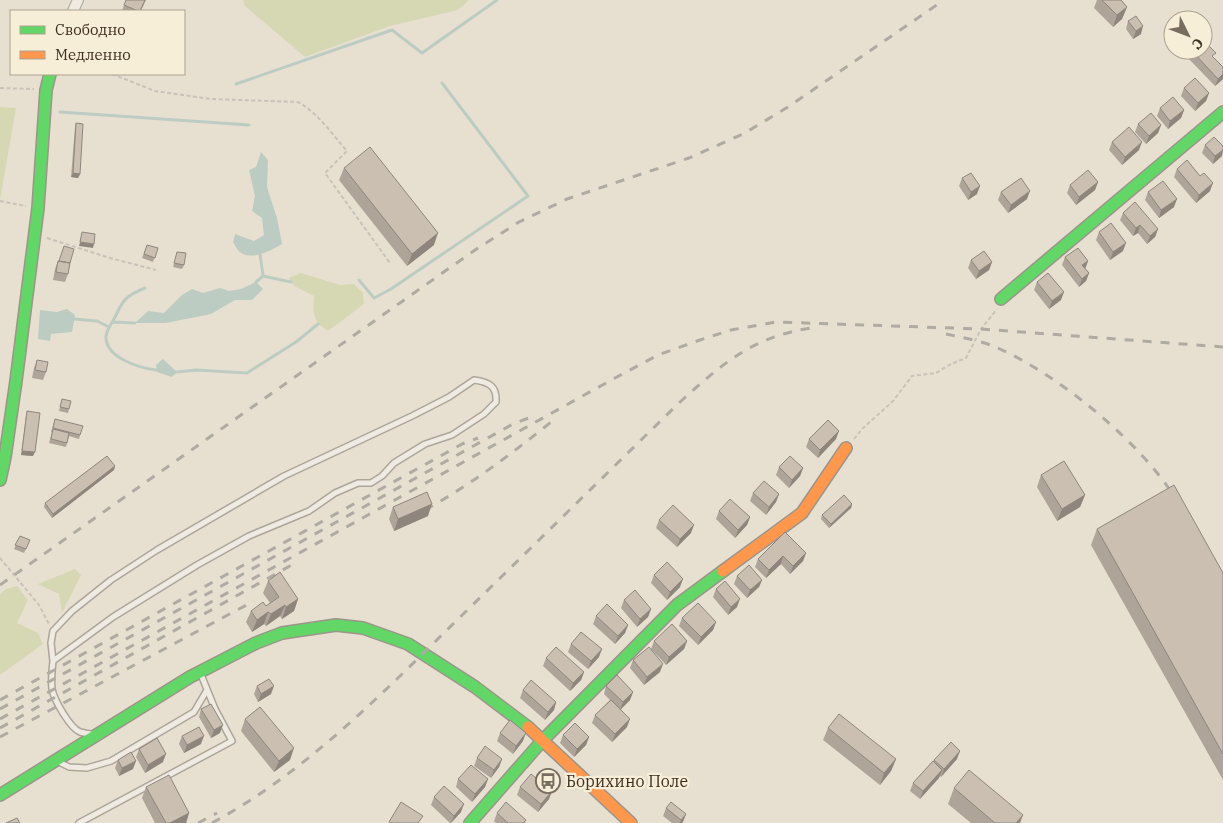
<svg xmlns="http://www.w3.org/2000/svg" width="1223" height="823" font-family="'IBM Plex Serif',serif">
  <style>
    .green { fill: #d6d7b3 }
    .water { fill: #bcccc2 }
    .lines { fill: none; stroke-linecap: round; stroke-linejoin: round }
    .stream { stroke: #bcccc2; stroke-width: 3 }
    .lane-casing { stroke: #ada599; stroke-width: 8 }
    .street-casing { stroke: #ada599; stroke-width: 12 }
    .fast-casing { stroke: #9c958a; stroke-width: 14 }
    .slow-casing { stroke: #9c958a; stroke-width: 14 }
    .path { stroke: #c8c2b9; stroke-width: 2; stroke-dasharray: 4 2.5; stroke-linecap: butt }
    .lane { stroke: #efebe3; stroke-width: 5 }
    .street { stroke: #efebe3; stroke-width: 10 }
    .fast { stroke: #63d668; stroke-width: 11 }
    .slow { stroke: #ff974d; stroke-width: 11 }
    .rail { stroke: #afaaa2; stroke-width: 3; stroke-dasharray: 9 9; stroke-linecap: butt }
    .wall { fill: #afa499 }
    .shaded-wall { fill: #8e867d }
    .building { fill: #cbbfb2; stroke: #8e867d }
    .labels { text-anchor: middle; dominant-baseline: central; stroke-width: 4.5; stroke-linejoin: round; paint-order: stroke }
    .poi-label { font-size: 16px; fill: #3d2e20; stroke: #f7eed8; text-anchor: start }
  </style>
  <rect width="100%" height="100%" fill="#e7e0d1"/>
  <path class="green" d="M243,0H469L458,10L390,26L305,57L245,6Z
    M0,107L16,108L0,200Z
    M301,273L340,285L354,284L363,293L364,304L328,331C312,320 313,314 314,296L294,286L289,278Z
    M75,569L81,575L62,613L59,594L38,584Z
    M17,586L28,600L17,623L38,633L43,644L0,675V594L6,589Z"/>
  <path class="water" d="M261,152L268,160L267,187L277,218L282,244C271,251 251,261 240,252C237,250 235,245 233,242L235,234L254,241L264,235L262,218L252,211L255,196L249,170L256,167Z
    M256,282L263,289L252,300H235L211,314L166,323H135L148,311L164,313L182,295L192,289L203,293L220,288L229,291L241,289Z
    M67,309L75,315L72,332L51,334L50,341L38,339L40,310L57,312Z
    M163,359L177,372L172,377L157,372L156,365Z"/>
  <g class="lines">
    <path class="stream" d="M236,84L392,30L422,53L497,0
      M60,112L249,125
      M260,254L263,275
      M359,280L374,298L391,289L528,196L442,83
      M256,282L263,276L291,282
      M145,288C125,296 123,300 114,319C111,324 107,330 106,336C105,358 140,368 156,370
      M74,319L97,321L109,327
      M113,322L135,323
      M177,372L196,370L247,373L296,342L318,324"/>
    <defs>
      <path id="lane" d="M53,661L51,643L53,631L72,611L111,580L157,550L284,476L412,416L449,397L474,380C489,382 497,386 496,402L484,414L452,435L425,444L394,463L382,476L371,483H358L335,493L309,511L249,536L197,565L113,617L53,661C52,670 51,680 52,689C54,700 70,728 80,732C84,733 88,734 92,734
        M59,762L69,767L87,768L111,761L194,712L207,690
        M79,823L232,741L215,709L200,672"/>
      <path id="street" d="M73,11L78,0"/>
      <path id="fast" d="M1001,299L1223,112
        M0,480L5,457L16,381L38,208L46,90L50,74
        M0,795L190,677L256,643L282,633L336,625L363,628L408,644L475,687L528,727
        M470,823L542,741L677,605L723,571"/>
      <path id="slow" d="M723,571L802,513L846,448
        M528,727L631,823"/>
    </defs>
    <use href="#lane" class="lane-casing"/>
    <use href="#street" class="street-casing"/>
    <use href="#fast" class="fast-casing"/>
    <use href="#slow" class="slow-casing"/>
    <path class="path" d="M112,74L155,91L211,99L298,102C318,113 332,134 347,151L325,173L390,263
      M0,88L34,89
      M0,201L26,206
      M47,238L110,258L156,270
      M854,439L862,429L893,401L912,376L936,373L949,365L966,358L981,329L997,309
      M0,558L39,605L49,624"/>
    <use href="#lane" class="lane"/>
    <use href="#street" class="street"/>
    <use href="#fast" class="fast"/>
    <use href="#slow" class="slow"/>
    <path class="rail" d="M946,334C964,338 983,341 1000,349C1060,376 1143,444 1177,501
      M425,510C472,484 514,452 556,418
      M0,585L475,250L519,222L567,199L689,158L743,134L788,107L944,0
      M0,700L462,444L478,438
      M0,709L513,424L534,416
      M0,719L615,378L658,355L697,341L731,330L776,322L981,329L1223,347
      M0,728L297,562
      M0,737L254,601
      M198,823L217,813
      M212,823C304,773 379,697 453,624C529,550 604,476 680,402C722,364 752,337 811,328"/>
  </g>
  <path class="wall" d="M146,0L141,11H122L124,5Z
    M1097,0H1121L1127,7L1122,19L1113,27L1094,8Z
    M1128,21L1141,34L1133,39L1126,29Z
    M1191,50L1214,58L1223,67V79L1215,86L1188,58Z
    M1184,88L1209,93L1206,101L1195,111L1181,96Z
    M1160,108L1184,110L1181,118L1168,129L1157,116Z
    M76,123L80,174L78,178L71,177L75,127Z
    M1138,124L1161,125L1158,133L1146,144L1135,132Z
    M1112,142L1139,150L1122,165L1109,150Z
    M1205,145L1222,156L1213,164L1202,153Z
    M344,168L434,245L407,266L339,180Z
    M1177,169L1210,191L1196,203L1174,177Z
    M962,178L977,194L968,200L959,186Z
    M1098,182L1095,190L1076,205L1067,193L1070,185Z
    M1001,192L1027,199L1008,213L998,200Z
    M1148,192L1174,207L1159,218L1145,200Z
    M1123,213L1158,229L1155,237L1147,244L1138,233L1133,236L1120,220Z
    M1099,232L1123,251L1110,260L1096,240Z
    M147,245L158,248L153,262L142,258Z
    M177,252L184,265L182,269L173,267Z
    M1065,257L1088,261L1085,269L1089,273L1086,281L1079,287L1062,265Z
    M971,260L992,262L989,270L976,279L968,268Z
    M58,261L70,263L68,274L65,282L53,280L55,269Z
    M1037,282L1061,300L1049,309L1034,290Z
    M37,360L46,372L43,380L32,378L34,368Z
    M62,399L69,409L68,413L59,411Z
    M27,411L33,456L21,455L26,415Z
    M55,419L80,435L79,439L69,436L66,447L49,443L52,432H51Z
    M809,439H836L818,458L806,447Z
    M115,466L114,470L52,518L44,507L45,503Z
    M779,467L803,468L800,476L789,488L776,475Z
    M1041,475L1085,495L1080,507L1057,521L1037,487Z
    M753,493L779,494L776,502L766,515L750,501Z
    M852,504L851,508L829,528L821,519L822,515Z
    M393,507L428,516L394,531L389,519Z
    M719,511L750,517L747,525L735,538L716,519Z
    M659,520L691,533L677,547L656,528Z
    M1097,529L1223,573V780L1091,545Z
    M20,536L30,540L24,553L14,549Z
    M806,553L803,561L790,574L781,564L766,578L755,567L758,559Z
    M654,575L680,587L667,600L651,583Z
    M737,576L762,580L759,587L747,598L734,584Z
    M268,581L298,599L294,611L282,619L280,616L266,626L264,624L252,632L246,622L251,611L266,606L270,603L263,593Z
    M716,589L737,607L728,615L713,597Z
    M624,600L651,609L648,617L637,627L621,608Z
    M596,616L628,625L625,633L615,644L593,624Z
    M682,618L716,622L713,630L698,645L679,626Z
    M654,641H687L684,649L666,665L652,650L660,672L644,685L630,668L633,660L651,649Z
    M571,644L599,657L588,669L568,652Z
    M546,658L584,672L581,680L570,691L543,666Z
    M257,686L271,694L258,702L254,694Z
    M606,686L633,692L630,700L621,709L627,727L612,742L592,723L595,715L610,700L604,694Z
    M523,690L556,702L554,710L545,720L520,698Z
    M201,709L220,733L211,738L199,717Z
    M245,719L290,760L274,772L241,731Z
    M828,728L896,759L891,771L880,785L823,740Z
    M500,733L523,741L513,754L497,741Z
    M563,735L589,737L586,745L574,757L560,743Z
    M182,736L201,744L184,753L179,744Z
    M139,749L163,762L145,773L136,757Z
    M477,758L502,759L499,767L491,778L474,766Z
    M957,759L941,777L940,776L920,799L910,791L913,783L934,760Z
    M118,760L133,769L119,776L115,768Z
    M458,779H488L485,787L472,802L456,787Z
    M146,787L189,813L186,823H155L142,798Z
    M520,787L552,791L549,799L538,812L517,795Z
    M954,788L1020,823H971L948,804Z
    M434,797L461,812L451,823H450L431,805Z
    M666,808L686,814L682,823H672L663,816Z
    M497,813L526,820L525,823H496L494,821Z"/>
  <path class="shaded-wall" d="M1127,7L1122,19L1113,27L1117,15Z
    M1143,26L1141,34L1133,39L1136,31Z
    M1223,74V79L1215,86L1218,79Z
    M1209,93L1206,101L1195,111L1198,103Z
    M1184,110L1181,118L1168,129L1170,121Z
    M1161,125L1158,133L1146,144L1149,136Z
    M1142,142L1139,150L1122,165L1125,157Z
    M1223,150L1222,156L1213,164L1215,156Z
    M73,173L80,174L78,178L71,177Z
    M1098,182L1095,190L1076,205L1079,197Z
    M1213,183L1210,191L1196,203L1199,195Z
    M980,186L977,194L968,200L971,192Z
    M1030,191L1027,199L1008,213L1011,205Z
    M1177,199L1174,207L1159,218L1161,210Z
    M1140,225L1138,233L1133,236L1136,228Z
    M1158,229L1155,237L1147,244L1150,236Z
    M438,233L434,245L407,266L412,254Z
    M80,242L94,244L93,248L79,246Z
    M1126,243L1123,251L1110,260L1113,252Z
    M1088,261L1085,269L1082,265Z
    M992,262L989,270L976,279L979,271Z
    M1089,273L1086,281L1079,287L1082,279Z
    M1064,292L1061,300L1049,309L1052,301Z
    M839,431L836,439L818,458L820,450Z
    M22,451L35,452L33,456L21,455Z
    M115,466L114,470L52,518L53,514Z
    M803,468L800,476L789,488L792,480Z
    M779,494L776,502L766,515L769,507Z
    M1085,495L1080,507L1057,521L1062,509Z
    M432,504L428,516L394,531L398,519Z
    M852,504L851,508L829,528L831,524Z
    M750,517L747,525L735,538L738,530Z
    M694,525L691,533L677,547L680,539Z
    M806,553L803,561L790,574L793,566Z
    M783,556L781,564L766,578L769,570Z
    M683,579L680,587L667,600L670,592Z
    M762,580L759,587L747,598L750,590Z
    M298,599L294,611L282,619L286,607Z
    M740,599L737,607L728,615L731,607Z
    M285,605L280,616L266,626L271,614Z
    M651,609L648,617L637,627L640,619Z
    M268,612L264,624L252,632L257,620Z
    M716,622L713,630L698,645L701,637Z
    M628,625L625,633L615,644L618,636Z
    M687,641L684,649L666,665L669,657Z
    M602,649L599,657L588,669L591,661Z
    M663,664L660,672L644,685L647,677Z
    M584,672L581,680L570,691L573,683Z
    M274,686L271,694L258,702L261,694Z
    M633,692L630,700L620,710L623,702Z
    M556,702L554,710L545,720L548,712Z
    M630,719L627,727L612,742L615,734Z
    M223,725L220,733L211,738L214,730Z
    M526,733L523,741L513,754L516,746Z
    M204,736L201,744L184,753L187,745Z
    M589,737L586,745L574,757L577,749Z
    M294,748L290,760L274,772L279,761Z
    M960,751L957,759L941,777L944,769Z
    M166,754L163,762L145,773L148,765Z
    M502,759L499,767L491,778L494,770Z
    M896,759L891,771L880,785L884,773Z
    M136,761L133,769L119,776L122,768Z
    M942,770L939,778L920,799L923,791Z
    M488,779L485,787L472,802L475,794Z
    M552,791L549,799L538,812L541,804Z
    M464,804L461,812L451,823L454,816Z
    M189,813L186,823H170Z
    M686,814L683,822L682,823H680L681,820Z
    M1023,815L1020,823H1016Z"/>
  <path class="building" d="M126,0H145L140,11H138L124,5Z
    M1102,0H1121L1127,7L1117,15Z
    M1136,16L1143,26L1136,31L1128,21Z
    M1203,40L1216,53L1212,56L1223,67V74L1218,79L1191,50H1203Z
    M1195,78L1209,93L1198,103L1184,88Z
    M1173,97L1184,110L1170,121L1160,108Z
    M1151,113L1161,125L1149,136L1138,124Z
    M76,123L83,124L80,174L73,173Z
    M1129,127L1142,142L1125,157L1112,142Z
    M1214,137L1223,146V150L1215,156L1205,145Z
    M370,147L438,233L412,254L344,168Z
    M1187,160L1200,176L1204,173L1213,183L1199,195L1177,169Z
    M1088,170L1098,182L1079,197L1070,185Z
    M971,173L980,186L971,192L962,178Z
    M1021,178L1030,191L1011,205L1001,192Z
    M1163,181L1177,199L1161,210L1148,192Z
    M1135,202L1158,229L1150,236L1140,225L1136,228L1123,213Z
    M1111,223L1126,243L1113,252L1099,232Z
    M82,232L95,234L94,244L80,242Z
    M147,245L158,248L155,258L144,254Z
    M64,246L74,249L70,263L59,261Z
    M1078,248L1088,261L1082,265L1089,273L1082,279L1065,257Z
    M984,251L992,262L979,271L971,260Z
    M177,252L186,253L184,265L174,263Z
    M58,261L70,263L68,274L56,272Z
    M1048,273L1064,292L1052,301L1037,282Z
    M37,360L48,362L46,372L35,370Z
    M62,399L71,401L69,409L60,407Z
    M27,411L40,413L35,452L22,451Z
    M55,419L83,426L80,435L53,428Z
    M828,420L839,431L820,450L809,439Z
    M53,429L69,433L67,443L51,439Z
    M107,456L115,466L53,514L45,503Z
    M790,456L803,468L792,480L779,467Z
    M1064,461L1085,495L1062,509L1041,475Z
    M764,481L779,494L769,507L753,493Z
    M1174,485L1223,573V754L1097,529Z
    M427,492L432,504L398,519L393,507Z
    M844,495L852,504L831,524L822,515Z
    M730,499L750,517L738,530L719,511Z
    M673,505L694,525L680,539L659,520Z
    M785,532L806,553L793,566L783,556L769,570L758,559Z
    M20,536L30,540L26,549L15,545Z
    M667,562L683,579L670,592L654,575Z
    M749,565L762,580L750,590L737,576Z
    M280,572L298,599L286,607L285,605L271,614L268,612L257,620L251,611L263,602L266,606L279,597L268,581Z
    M725,581L740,599L731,607L716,589Z
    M635,590L651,609L640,619L624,600Z
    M698,603L716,622L701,637L682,618Z
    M607,604L628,625L618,636L596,616Z
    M672,624L687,641L669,657L654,641Z
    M581,632L602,649L591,661L571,644Z
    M556,647L584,672L573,683L546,658Z
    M649,647L663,664L647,677L633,660Z
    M617,675L633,692L623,702L606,686Z
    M269,679L274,686L261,694L257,686Z
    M531,680L556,702L548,712L523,690Z
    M611,700L630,719L615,734L595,715Z
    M211,704L223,725L214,730L201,709Z
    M260,707L294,748L279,761L245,719Z
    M839,714L896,759L884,773L828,728Z
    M510,720L526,733L516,746L500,733Z
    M575,723L589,737L577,749L563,735Z
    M199,727L204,736L187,745L182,736Z
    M157,738L166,754L148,765L139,749Z
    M951,742L960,751L944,769L934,760Z
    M485,746L502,759L494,770L477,758Z
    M131,752L136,761L122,768L118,760Z
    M933,761L942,770L923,791L913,783Z
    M471,765L488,779L475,794L458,779Z
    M969,770L1023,815L1016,823H995L954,788Z
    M531,774L552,791L541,804L520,787Z
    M169,775L189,813L170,823H166L146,787Z
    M444,786L464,804L454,816L434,797Z
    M401,802L423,816L418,823H391L389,822Z
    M506,802L526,820L523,823H508L497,813Z
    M671,802L686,814L681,820L666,808Z
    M17,818L20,823H6Z"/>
  <defs>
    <symbol id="bus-ring" viewBox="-11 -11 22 22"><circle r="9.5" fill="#f7eed8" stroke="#786c5e" stroke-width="1.5"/><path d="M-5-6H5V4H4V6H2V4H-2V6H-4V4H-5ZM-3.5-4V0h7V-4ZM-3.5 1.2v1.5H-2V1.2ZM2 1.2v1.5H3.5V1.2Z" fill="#786c5e"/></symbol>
  </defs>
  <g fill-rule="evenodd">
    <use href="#bus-ring" x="534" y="767" width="28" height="28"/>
  </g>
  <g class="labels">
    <g class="poi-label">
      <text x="566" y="781">Борихино Поле</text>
    </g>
  </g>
  <rect x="10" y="10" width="175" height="65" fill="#f7eed8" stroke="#ada18e"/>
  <rect x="20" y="26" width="25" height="8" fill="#63d668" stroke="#ada18e"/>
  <text x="55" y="35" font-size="15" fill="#3d2e20">Свободно</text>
  <rect x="20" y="51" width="25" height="8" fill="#ff974d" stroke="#ada18e"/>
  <text x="55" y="60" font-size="15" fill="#3d2e20">Медленно</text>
  <g transform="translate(1188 35) rotate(132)"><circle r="24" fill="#f7eed8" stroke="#ada18e"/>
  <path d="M0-4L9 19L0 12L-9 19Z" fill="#786c5e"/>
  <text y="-8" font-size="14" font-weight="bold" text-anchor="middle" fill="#3d2e20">С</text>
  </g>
</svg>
